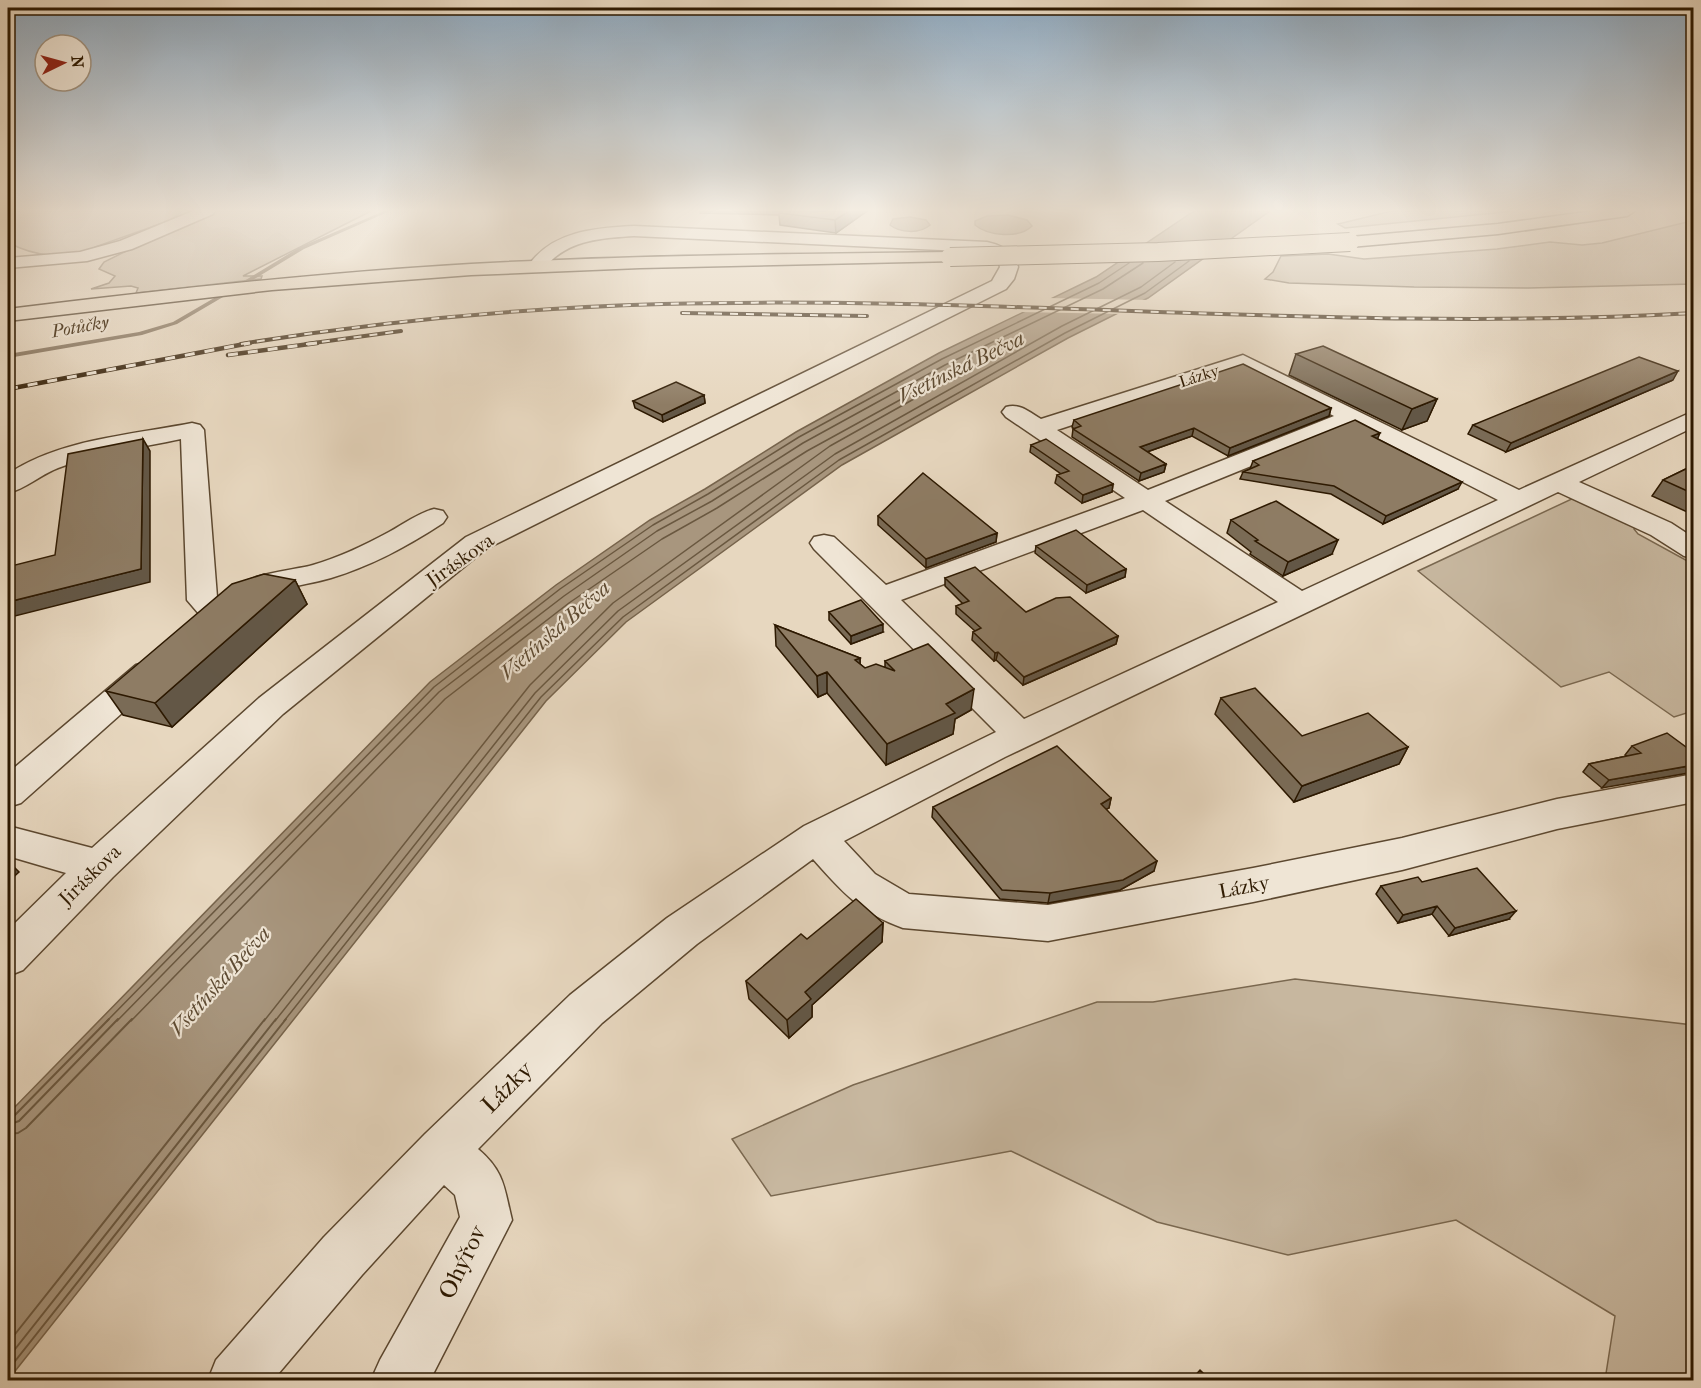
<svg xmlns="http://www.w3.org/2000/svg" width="1701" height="1388" font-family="'IM FELL French Canon',serif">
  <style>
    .green { fill: #c7b79f; stroke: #7a6850; stroke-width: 1.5 }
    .water { fill: #a8967e; stroke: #77644c; stroke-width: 1.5 }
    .pier { fill: #e7d7bf }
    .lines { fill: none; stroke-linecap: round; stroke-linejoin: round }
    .shore-far1 { stroke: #6a5840; stroke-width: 1.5 }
    .shore { stroke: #6a5840; stroke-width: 2 }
    .stream { fill: #77644c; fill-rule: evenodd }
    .minor-casing { stroke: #5c4830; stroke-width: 3 }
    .major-casing { stroke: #2d1901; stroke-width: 3 }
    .minor { fill: #efe5d5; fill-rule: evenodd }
    .major { fill: #e7d7bf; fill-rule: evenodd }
    .rail-far1-casing { stroke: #2d1901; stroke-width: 4 }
    .rail-casing { stroke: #2d1901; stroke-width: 4.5 }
    .rail-far1 { stroke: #efe5d5; stroke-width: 2; stroke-dasharray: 8; stroke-linecap: butt }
    .rail { stroke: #efe5d5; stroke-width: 3; stroke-dasharray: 10; stroke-linecap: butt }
    .major-bridge-casing { stroke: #2d1901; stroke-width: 20; stroke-linecap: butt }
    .major-bridge { stroke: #e7d7bf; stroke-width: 18 }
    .wall { fill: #7a6b56; stroke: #2d1901; stroke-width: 1.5 }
    .shaded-wall { fill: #635746; stroke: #2d1901; stroke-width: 1.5 }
    .building { fill: #8e7c64; stroke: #2d1901; stroke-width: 1.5 }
    .labels { text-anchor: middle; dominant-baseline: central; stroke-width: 4.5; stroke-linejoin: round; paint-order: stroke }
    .far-street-label { font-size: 16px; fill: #2d1901; stroke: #efe5d5 }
    .far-water-label { font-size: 18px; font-style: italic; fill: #5e4b33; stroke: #efe5d5 }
    .street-label { font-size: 20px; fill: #2d1901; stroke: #efe5d5 }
    .water-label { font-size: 21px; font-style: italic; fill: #5e4b33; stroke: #efe5d5 }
    .near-street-label { font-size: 24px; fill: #2d1901; stroke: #efe5d5 }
  </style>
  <rect width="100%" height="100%" fill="#e7d7bf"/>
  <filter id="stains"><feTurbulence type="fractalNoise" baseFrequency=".00333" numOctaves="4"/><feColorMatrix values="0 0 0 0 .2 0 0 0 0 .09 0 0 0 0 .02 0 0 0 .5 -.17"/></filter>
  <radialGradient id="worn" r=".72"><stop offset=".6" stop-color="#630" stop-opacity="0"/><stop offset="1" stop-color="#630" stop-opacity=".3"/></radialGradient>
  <path class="green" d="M8,211H182L171,220L95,247V250C68,261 34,256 9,243L10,236L8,235Z
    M208,211H371L243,276H262L261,279L136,293L138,288L131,286L91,289L109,283L115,276L99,269L104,262Z
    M1392,211H1515L1345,228L1338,224Z
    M1691,221H1694L1693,284L1529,288L1414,287L1289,283L1265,279L1273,272L1281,256L1328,254L1364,259L1497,249L1550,242L1582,245L1602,243Z
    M1578,496L1641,525L1634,529L1638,534L1693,564V711L1674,717L1609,672L1561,687L1418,571Z
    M1295,979L1693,1025V1380H1605L1615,1316L1456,1220L1288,1255L1157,1222L1011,1151L771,1196L732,1139L853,1085L1097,1002H1153Z"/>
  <path class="water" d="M1194,211H1270L1148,298L1068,338L842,465L626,622L546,701L8,1380V1114L430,682L556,585L650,520L705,489L796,432L939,353L1096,277Z
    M1008,215L1027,220L1032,226C1019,239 988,236 975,225V221L987,216Z
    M910,217L926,220L930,225C920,234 900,233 890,225L893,219Z"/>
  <path class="pier" d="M1048,298L1150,300L1124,314L1019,312Z"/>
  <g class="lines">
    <path class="shore-far1" d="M107,1021L434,687L560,589L653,525L708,494L799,437L942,359L1099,283L1129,263
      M117,1021L439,692L564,596L657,531L712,501L803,443L945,365L1103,289L1143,263
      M131,1021L445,699L569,603L662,539L717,508L807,451L918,390L922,391L921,395L830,446L613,603L530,685L264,1021
      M275,1021L535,693L618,611L835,454L1062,326L1141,287L1175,262
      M284,1021L541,697L623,617L839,460L1065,333L1145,293L1189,261"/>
    <path class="shore" d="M8,1118L14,1116L109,1019
      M8,1125L19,1121L118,1019
      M8,1134L18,1133L26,1128L132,1019
      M8,1343L265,1019
      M8,1358L276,1019
      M8,1370L286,1019"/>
    <path class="stream" d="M384,211H390L304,249L246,284L241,283L300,247Z
      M221,294L224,296L223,297L177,324L142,335L8,358V354L139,332L173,322Z"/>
    <defs>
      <path id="minor" d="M193,211H215L213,214L132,249L87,261L8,268V258L80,252L120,241Z
        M634,226L987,242C1001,245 1015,251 1018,267L1014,279L1006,289L486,549L283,714L113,877L23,970L8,976V930L66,873L8,856V826L92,848L259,698L466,537L992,281L1000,267L998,260L984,252L634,236C600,238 565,240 543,270H531L528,266C552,231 595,228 634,226Z
        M1243,355L1519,490L1694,411V427L1579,482L1671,523L1694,538V558L1684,556L1651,535L1558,492L1005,757L844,841L875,874L909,894L1048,905L1253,868L1402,838L1557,799L1694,774V802L1557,829L1402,870L1253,902L1048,941L903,928C861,913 842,892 813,859L697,944L602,1023L478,1149C505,1172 504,1188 512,1220L430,1380H371L380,1360L460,1217L455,1195L444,1185L362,1275L273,1380H208L216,1360L324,1237L425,1134L570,995L667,918L804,826L996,732L814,549L810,543L814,537L824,535L834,537L886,585L1125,498L1006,417L1002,412L1006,407C1020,403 1029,412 1041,419ZM1241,369L1334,416L1148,490L1057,430ZM1352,425L1498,500L1302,591L1165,501ZM1143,510L1278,602L1024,719L901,600Z
        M192,423L200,425L204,430L217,597L231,614L227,621L216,624L205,621L187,600L181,439C139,448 97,453 58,468C40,475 25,489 8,493V474C60,439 131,435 192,423Z
        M434,509L443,511L447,517L443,523C408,546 371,566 331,578C314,583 297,585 281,590C265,594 253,603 237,598L232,592C245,573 292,571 313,565C340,557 365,545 389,532C404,524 418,513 434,509Z
        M147,662L158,665L163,673L158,681L21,803L8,807V773L136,665Z"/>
      <path id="major" d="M1592,211H1635L1627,216L1498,234L1350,247L1344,246L1341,242L1344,238L1350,237L1498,224Z
        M950,252L956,253L959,257L956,261L640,268L471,275L272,290L8,321V309C162,290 316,273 471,264C630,255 790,254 950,252Z"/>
    </defs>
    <use href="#minor" class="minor-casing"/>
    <use href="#major" class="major-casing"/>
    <use href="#minor" class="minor"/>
    <use href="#major" class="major"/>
    <defs>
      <path id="rail-far1" d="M682,313L867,316
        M241,344C381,321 522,308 663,304C1007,295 1351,333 1694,313
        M306,344L401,331"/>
      <path id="rail" d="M228,355L317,343
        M8,389L250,343"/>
    </defs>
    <use href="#rail-far1" class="rail-far1-casing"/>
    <use href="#rail" class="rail-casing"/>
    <use href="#rail-far1" class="rail-far1"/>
    <use href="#rail" class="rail"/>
    <defs>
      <path id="major-bridge" d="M950,257L1158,252L1350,242"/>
    </defs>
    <use href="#major-bridge" class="major-bridge-casing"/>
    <use href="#major-bridge" class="major-bridge"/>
  </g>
  <path class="wall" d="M700,211H867L836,233L780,225L779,215L700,213Z
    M1296,354L1437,399L1427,421L1402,430L1289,375Z
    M1673,380L1506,452L1468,434L1473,425Z
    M704,395L705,403L663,422L635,408L633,401Z
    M1331,408L1329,416L1228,456L1192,436L1147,452L1166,464L1164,472L1139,481L1072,437L1073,429H1074L1072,427L1074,420Z
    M1377,439L1458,489L1383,524L1331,494L1240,479L1243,472L1250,469L1253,461Z
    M1031,445L1113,484L1112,492L1082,503L1055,483L1057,475L1061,474L1030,452Z
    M1694,465V515L1652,496L1663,480Z
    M878,516L997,533L996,542L926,568L878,525Z
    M1231,520L1332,554L1283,576L1250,554L1251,552L1227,533Z
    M1036,546L1126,569L1125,577L1086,593L1035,553Z
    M945,578L1026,612L1118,636L1116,644L1023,685L996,660L994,661L972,640L973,632L975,631L956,614V606L963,604L945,586Z
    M295,580L307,604L172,727L123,715L106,691Z
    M829,612L883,632L851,644L829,620Z
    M775,625L860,658V664L865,668L885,667V661L971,710L955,719L953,734L886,765L827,693L818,697L776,646Z
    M1221,698L1302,736L1408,747L1399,764L1294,802L1215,714Z
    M1632,746L1694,753L1602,788L1583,772L1589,764L1627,756L1625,755Z
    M1111,798L1109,808L1106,809L1154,871L1120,890L1048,903L1000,899L932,817L933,807Z
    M1422,882L1509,919L1449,936L1432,914L1398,923L1376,894L1381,886Z
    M883,923L882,942L812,1005V1017L789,1038L749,999L746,981L807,939Z"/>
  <path class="shaded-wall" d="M849,211H867L836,233L835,220Z
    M1678,371L1673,380L1506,452L1511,443Z
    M704,395L705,403L663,422L662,415Z
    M1437,399L1427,421L1402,430L1412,409Z
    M1331,408L1329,416L1228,456L1230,448Z
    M1194,428L1192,436L1138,455L1140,447Z
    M1380,433L1377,440L1372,436Z
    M143,439L150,451V582L15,616L8,606V602L141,569Z
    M1166,464L1164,472L1139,481L1141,473Z
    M1462,482L1458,489L1383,524L1386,516Z
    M1113,484L1112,492L1082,503L1083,495Z
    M997,533L996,542L926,568V559Z
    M1338,540L1332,554L1283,576L1288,562Z
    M1126,569L1125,577L1086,593L1087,585Z
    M295,580L307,604L172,727L155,703Z
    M883,624V632L851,644V636Z
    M1118,636L1116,644L1023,685L1024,677Z
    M998,652L996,660L994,661L995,653Z
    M860,658V679L855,660Z
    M827,672V693L818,697L817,676Z
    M974,689L971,710L955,719L953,734L886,765L887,744L946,704Z
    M1408,747L1399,764L1294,802L1302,786Z
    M1694,765V772L1602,788L1609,780Z
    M1111,798L1109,808L1098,813L1101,804Z
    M1157,861L1154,871L1120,890L1048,903L1050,893Z
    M11,864L19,872L8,882V867Z
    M1437,906L1432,914L1398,923L1403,915Z
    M1516,911L1509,919L1449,936L1455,928Z
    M883,923L882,942L812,1005V1017L789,1038L787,1020L805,992Z"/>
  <path class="building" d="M780,211H849L835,220L779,213Z
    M1323,346L1437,399L1412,409L1296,354Z
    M1639,357L1678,371L1511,443L1473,425Z
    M1243,364L1331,408L1230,448L1194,428L1140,447L1166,464L1141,473L1073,429L1081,426L1074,420Z
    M676,382L704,395L662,415L633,401Z
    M1355,420L1380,433L1372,436L1462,482L1386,516L1334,486L1243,472L1259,465L1253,461Z
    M143,439L141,569L8,602V584L11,566L55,555L68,454Z
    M1046,439L1113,484L1083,495L1057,475L1069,471L1031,445Z
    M1694,465V494L1663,480Z
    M923,473L997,533L926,559L878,516Z
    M1276,501L1338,540L1288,562L1255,541L1258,540L1231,520Z
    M1076,530L1126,569L1087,585L1036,546Z
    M975,567L1026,612L1056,598L1070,597L1118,636L1024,677L998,652L995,653L973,632L981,628L956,606L969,601L945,578Z
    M264,574L295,580L155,703L106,691L232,584Z
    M861,600L883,624L851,636L829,612Z
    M775,625L860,658L855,660L865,668L876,664L895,671L885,661L928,644L974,689L946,704L955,713L887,744L827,672L817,676Z
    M1255,688L1302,736L1368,713L1408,747L1302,786L1221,698Z
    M1667,733L1694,753V765L1609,780L1589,764L1641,753L1632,746Z
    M1057,746L1111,798L1101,804L1157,861L1123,880L1050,893L1002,890L933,807Z
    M1477,868L1516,911L1455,928L1437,906L1403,915L1381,886L1418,877L1422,882Z
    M856,899L883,923L805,992L811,999L787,1020L746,981L801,934L807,939Z
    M1200,1370L1210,1380H1191Z"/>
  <linearGradient id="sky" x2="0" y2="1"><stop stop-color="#8ea8be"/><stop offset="0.52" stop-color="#f4ede2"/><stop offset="1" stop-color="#f4ede2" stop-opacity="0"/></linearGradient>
  <rect width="1701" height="405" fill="url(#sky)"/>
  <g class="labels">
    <g class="far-street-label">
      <text transform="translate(1199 376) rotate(-18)">Lázky</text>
    </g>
    <g class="far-water-label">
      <text transform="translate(80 327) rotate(-10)">Potůčky</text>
    </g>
    <g class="street-label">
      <text transform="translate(460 560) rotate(-35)">Jiráskova</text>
      <text transform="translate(90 875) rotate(-44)">Jiráskova</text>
      <text transform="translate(1244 887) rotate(-11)">Lázky</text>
    </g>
    <g class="water-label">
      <text transform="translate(961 367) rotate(-26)">Vsetínská Bečva</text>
      <text transform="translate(555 630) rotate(-41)">Vsetínská Bečva</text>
      <text transform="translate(220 981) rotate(-48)">Vsetínská Bečva</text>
    </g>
    <g class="near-street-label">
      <text transform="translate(507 1087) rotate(-45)">Lázky</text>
      <text transform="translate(462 1262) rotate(-64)">Ohýřov</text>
    </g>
  </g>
  <rect width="1701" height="1388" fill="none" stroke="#e7d7bf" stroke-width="30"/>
  <rect x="9" y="9" width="1683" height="1370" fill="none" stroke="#2d1901" stroke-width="3"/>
  <rect x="15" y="15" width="1671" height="1358" fill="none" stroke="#2d1901" stroke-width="1.5"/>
  <g transform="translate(63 63) rotate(85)"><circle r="28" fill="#efe5d5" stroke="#a19380" stroke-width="1.5"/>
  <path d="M0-4.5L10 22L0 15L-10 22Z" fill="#8f2418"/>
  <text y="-9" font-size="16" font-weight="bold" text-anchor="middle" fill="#2d1901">N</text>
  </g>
  <rect width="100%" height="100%" filter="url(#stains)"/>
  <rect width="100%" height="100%" fill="url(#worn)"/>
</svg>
